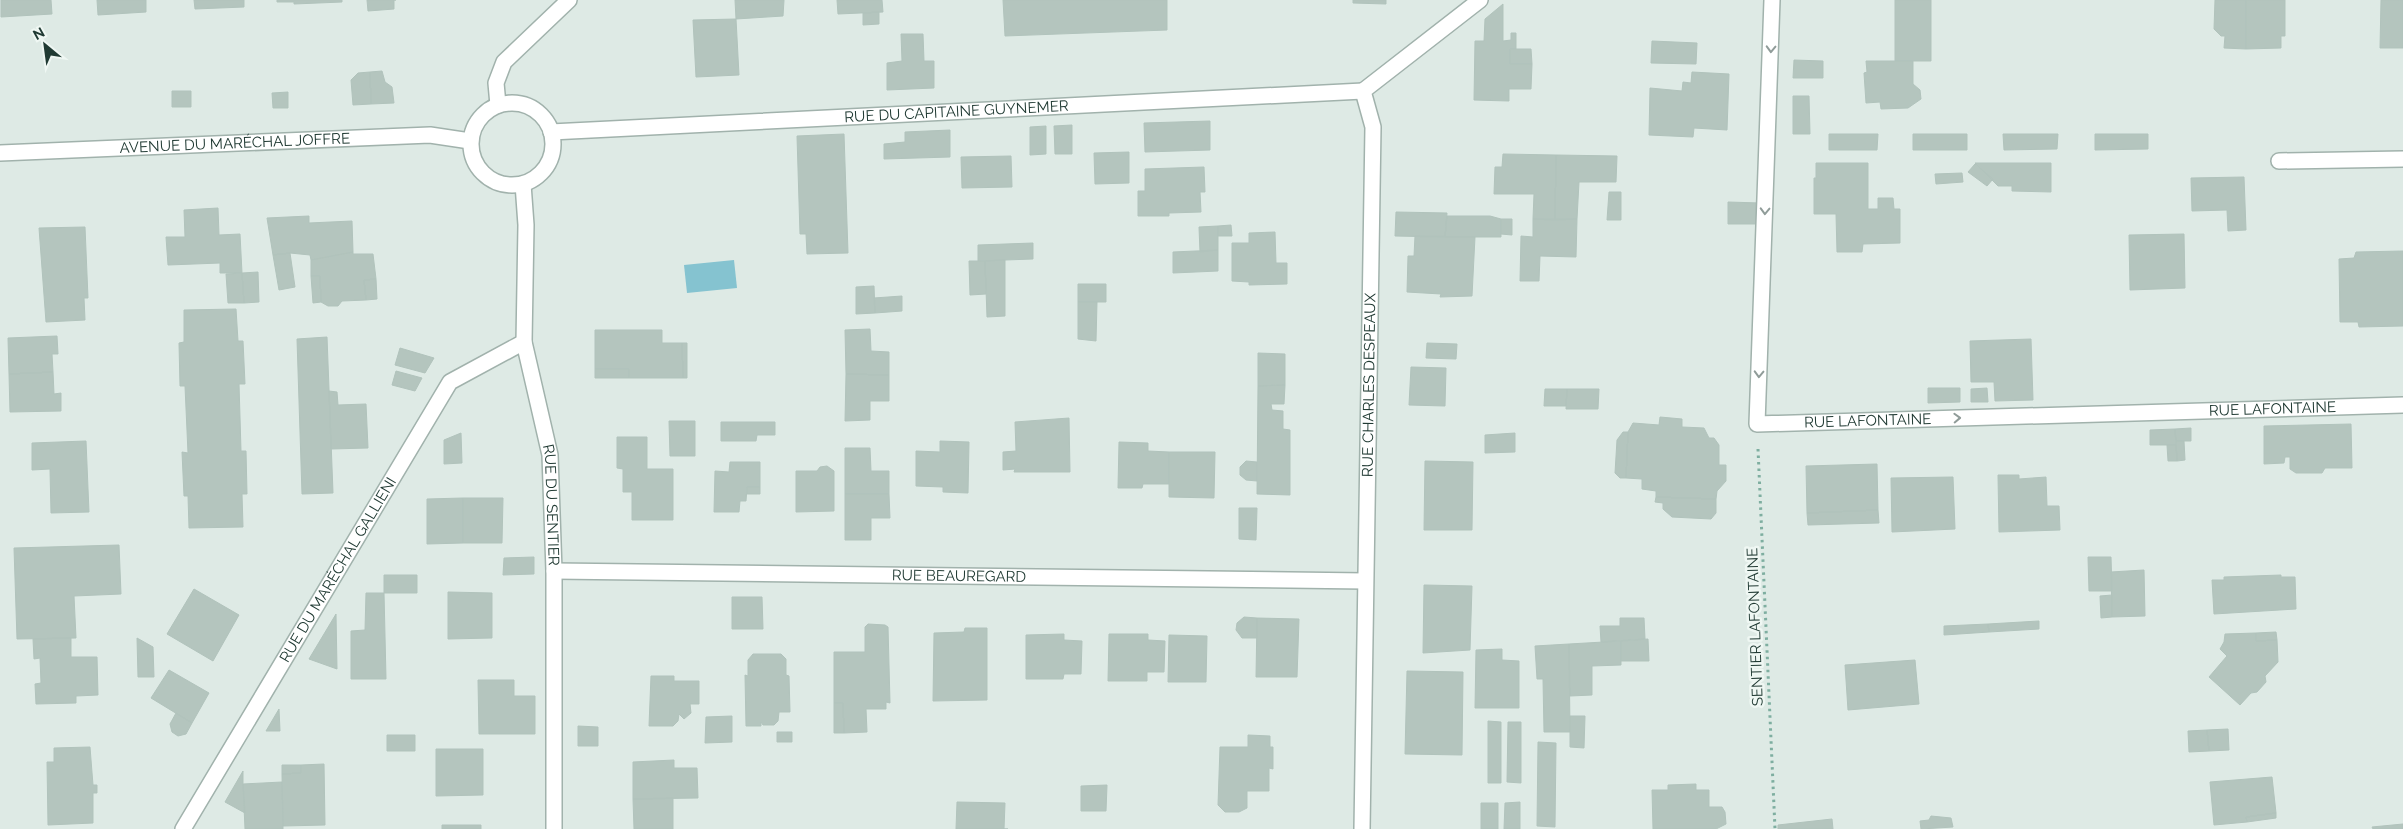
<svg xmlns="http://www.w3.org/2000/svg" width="2403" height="829" font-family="Raleway,sans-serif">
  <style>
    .water { fill: #85c3d0 }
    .building { fill: #b4c5be; stroke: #b1c3bc }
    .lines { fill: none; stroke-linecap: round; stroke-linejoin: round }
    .lane-casing { stroke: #a1b2ac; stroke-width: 18 }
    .street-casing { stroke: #a1b2ac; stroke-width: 18 }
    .path { stroke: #7eaea0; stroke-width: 3; stroke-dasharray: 2.5 4; stroke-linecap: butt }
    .lane { stroke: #fff; stroke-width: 15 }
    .street { stroke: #fff; stroke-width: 15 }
    .oneway { stroke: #909c99 }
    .labels { text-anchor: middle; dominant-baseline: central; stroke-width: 5; stroke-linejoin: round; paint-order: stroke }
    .street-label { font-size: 15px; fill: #203a33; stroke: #eff7f3 }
  </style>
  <rect width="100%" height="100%" fill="#deeae5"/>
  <path class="water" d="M734,260L737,288L687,293L684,265Z"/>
  <path class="building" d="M1,0H51L52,14L1,17Z
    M97,0H146V12L98,15Z
    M194,0H244V7L195,9Z
    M277,0H342V2L294,4V2H277Z
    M367,0H396H394V9L368,11Z
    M735,0H784L783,16L736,19Z
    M837,0H882L883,12L838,14Z
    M1003,0H1167V30L1005,36Z
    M1353,0H1386V4L1353,3Z
    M1895,0H1931V61H1895Z
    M2215,0H2246V49L2224,48L2225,36H2221L2214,29Z
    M2246,0H2285V36H2281V48L2246,49Z
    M2381,0H2403V48H2380Z
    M1503,4V41L1511,40V33H1516V49H1510V64H1532L1531,89H1509V101L1474,100L1475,41H1484L1485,19Z
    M879,12V24L863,25V13Z
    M736,19L739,75L696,77L693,20Z
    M901,34H923L924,61H934V88L887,90V63L902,61Z
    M1652,41L1697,43L1696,64L1651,63Z
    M1510,49H1531L1532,64H1510Z
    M1794,60L1823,61V78H1793Z
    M1866,61H1913V84L1920,90L1921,99L1908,108L1881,109L1880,102L1866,103L1864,73L1867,72Z
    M382,71L385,82L392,87L394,103L371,104L370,72Z
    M370,72L371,104L353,105L351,80L358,73Z
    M1692,72L1729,74L1727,130L1694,128L1693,137L1649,135L1650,88L1682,91L1683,82L1691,83Z
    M172,91H191V107H172Z
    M288,92V108H273L272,93Z
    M1793,96H1809L1810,134H1793Z
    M1210,121V150L1145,152L1144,123Z
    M1072,125V154H1055L1054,126Z
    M1046,126V154L1030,155V127Z
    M950,130V157L884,159V144L905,142V132Z
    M844,134L848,253L807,254L806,234H800L797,136Z
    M1829,134H1878L1877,150H1829Z
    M1913,134H1967V150H1913Z
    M2003,134H2058L2057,149L2004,150Z
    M2095,134H2148V149L2095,150Z
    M1129,152V183L1095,184L1094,153Z
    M1503,154L1556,155L1555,220L1533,219L1534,194H1494L1495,167H1502Z
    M1556,155L1617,156L1616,182H1579L1577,219L1555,220Z
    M1011,156L1012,187L962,188L961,157Z
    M1816,163H1868V209H1878V198H1893L1894,209H1900V243L1863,244L1862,252H1837L1836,214H1814V178H1816Z
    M1975,163H2051V192L2012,191V186H1998Z
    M1975,164L1993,179L1987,186L1968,172Z
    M1204,167L1205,192H1200L1201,212L1169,213V216H1138V191H1145V169Z
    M1962,173L1963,182L1936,184L1935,174Z
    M2244,177L2246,230L2228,231L2227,210L2192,211L2191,178Z
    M1609,192H1621V220H1607Z
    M1728,202L1760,203L1759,224H1728Z
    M218,208L219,235L240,234L242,273H220V263L168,265L166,237H185L184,210Z
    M1396,212L1447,213L1445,237L1395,236Z
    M309,216V223L352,221L353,252L311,260L310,255L290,253L273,255L267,218Z
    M1447,216H1490L1501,219V237H1445Z
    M1501,219H1512V235L1501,234Z
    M1533,219H1577L1576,257L1540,256L1539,281H1520L1521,236L1533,237Z
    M1231,225L1232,236H1218V226Z
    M1218,226V250L1200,252L1199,227Z
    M85,227L88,298H84L85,320L46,322L39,228Z
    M1275,232L1276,263H1287V284L1249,285V282L1232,281V243H1249V233Z
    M2184,234L2185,288L2130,290L2129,235Z
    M1415,236L1475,237L1472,296L1440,297L1441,294L1407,292L1408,256H1414Z
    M1033,243V259L978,261V245Z
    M1218,250V271L1173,273V252Z
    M2403,251V326L2359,327L2358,322H2340L2339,259L2354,258L2356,252Z
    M353,252V254H373L376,279L364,280L366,300L342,301L338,306H328L321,302L320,276H311V260Z
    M290,253L295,287L279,290L273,255Z
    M1005,260V316L987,317L985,261Z
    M969,261H985L986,294L970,295Z
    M258,272L259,302L244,303L242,273Z
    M242,273L244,303H228L226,274Z
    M311,276H320L321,302L313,303Z
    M376,279L377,299L366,300L364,280Z
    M1078,284H1106V302H1078Z
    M874,286L875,313L856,314V287Z
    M902,296V311L875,313L874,298Z
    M1078,302H1097L1096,341L1078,339Z
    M236,309L238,341H243L245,384H239L241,451H246L247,494H242L243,527L189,528L188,496H184L182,452L188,453L185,386H180L179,343L184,342V310Z
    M870,329L871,351L889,352V375L846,374L845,330Z
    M595,330H662V343H682L683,378H629V369H595Z
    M57,336L58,354H52L53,372L9,374L8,338Z
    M327,337L333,493L302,494L297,339Z
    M2031,339L2033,400L1995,401L1994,382H1971L1970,341Z
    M682,343H687V378H683Z
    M1427,343L1457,344L1456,359L1426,358Z
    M400,348L434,358L425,373L395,365Z
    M1258,353L1285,354V385L1258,386Z
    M1411,367L1446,368L1445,406L1409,405Z
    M595,369H629V378H595Z
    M396,371L422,378L415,391L392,385Z
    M53,372L54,394L61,393V411L10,412L9,374Z
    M846,374L889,375V401H870V420L845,421Z
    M1285,385L1284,404H1271L1272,410L1283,411V429L1290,430V495L1257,494L1258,386Z
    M1928,388H1960V402L1928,403Z
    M1987,388L1988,402H1971V389Z
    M1545,389H1567L1566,406H1544Z
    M1567,389H1599L1598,409H1566Z
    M329,391L337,392L338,405L366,404L368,448L331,449Z
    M1660,417L1682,419V427L1704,428L1709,438H1714L1719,445V465H1726V481L1717,491L1716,499L1656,497V491L1642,489V479L1626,478L1628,432L1633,423L1659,425Z
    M1069,418L1070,472H1014L1015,469L1003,470V452L1016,451L1015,422Z
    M669,421H695V456H670Z
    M721,422H775V435H757L756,441H721Z
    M2351,424L2352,468H2325L2322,473H2296L2290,469V457H2285L2284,463L2264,464V426Z
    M2191,428V441H2176L2175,429Z
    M2175,429L2176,445H2150V430Z
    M1623,432H1628L1626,478H1620L1615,473L1617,440Z
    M461,433L462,463L444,464V440Z
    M1515,433V452L1485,453V435Z
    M617,437H647V469H673V520H632V492H623V469L617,468Z
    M86,441L89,512L51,513L50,469L32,470V443Z
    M940,441L969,442L968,493L943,492V487L916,486V451L940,452Z
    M2176,441H2184L2185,460L2177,461Z
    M1119,442L1148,443V451L1169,452V484H1143L1142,488H1118Z
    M2167,445H2176L2177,461H2168Z
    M845,448H870L871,471H889V494H845Z
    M1169,452H1215L1214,498L1169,497Z
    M1246,461L1257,462V481L1246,480L1240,475V467Z
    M1425,461L1473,462L1472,530H1424Z
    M730,462H760V487H747L746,501H740L739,512H714L715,471L729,472Z
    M1877,464L1878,510L1807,513L1806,466Z
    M827,466L834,471V511L796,512V471H817L820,467Z
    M1998,475H2019V479L2046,477L2047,506H2059L2060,530L1999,532Z
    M1953,477L1955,529L1892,532L1891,478Z
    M747,487H760V494H747Z
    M845,494H889L890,518H871V540H845Z
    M1656,497L1716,499V513L1711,519L1672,517L1663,509V503L1655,502Z
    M463,498H503L502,543H463Z
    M463,498V543L427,544V499Z
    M1239,508H1257L1256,540L1239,539Z
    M1878,510L1879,523L1808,525L1807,513Z
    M119,545L121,594L74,596L76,638L17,639L14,548Z
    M534,557V574L503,575L504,558Z
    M2088,557H2111L2112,591H2089Z
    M2144,570L2145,616L2112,617L2111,572Z
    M384,575H417V593H384Z
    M2281,575V577H2295L2296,609L2214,614L2212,580H2224V577Z
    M1424,585L1472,586L1470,650L1423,653Z
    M194,589L239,615L213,661L167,634Z
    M448,592L492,593V638L448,639Z
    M366,593H384L386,679H351V631L365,630Z
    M2112,595V617L2101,618L2100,596Z
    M732,597H762L763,629H732Z
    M336,614L337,669L309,659Z
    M1244,617L1257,618V638H1242L1236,630L1237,623Z
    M1257,618L1299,619L1297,677H1256Z
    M1620,618H1644L1645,639L1601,642L1600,626H1620Z
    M2039,621V629L1989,632L1988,624Z
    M868,624L885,625L888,627L890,703L886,702V709H866L867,732L844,733L843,703H834V652H865V627Z
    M1988,624L1989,632L1944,635V626Z
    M965,628H987V700L933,701L934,633L964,632Z
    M2276,632L2277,640L2256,641V633Z
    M2256,633V641L2277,640L2278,662L2265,676L2266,682L2257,692L2251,693L2240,705L2209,677L2227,656L2220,649L2224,642L2225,634Z
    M1064,634V640L1082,641L1081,674H1064L1063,679H1026V635Z
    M1109,634H1148V640L1165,641L1164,672H1147V681H1108Z
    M1169,635L1207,636L1206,682H1168Z
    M71,638V657H97L98,695L76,696V703L36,704L35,684L41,683L40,658L34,659L33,639Z
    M137,638L153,647L154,677H138Z
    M1648,639L1649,661H1621V641Z
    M1621,641V665L1592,666V695L1570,696L1569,644Z
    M1569,644L1570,732H1544L1543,679H1537L1535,646Z
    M1502,649V660L1519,661V708H1475L1476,650Z
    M753,654H781L786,659V675L789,676L790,712H779L778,721L774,725H763L761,722V726H746L745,675L748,676V660Z
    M1915,660L1919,704L1848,710L1845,665Z
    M169,670L209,693L192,723L151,698Z
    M1407,671L1463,672L1462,755L1405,754Z
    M651,676H674V681H699V704H690L691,713L684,719L679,714L678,721L673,726H649Z
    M478,680H514V696H535V734H479Z
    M834,703H843L844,733H834Z
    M279,709L280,731H266Z
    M176,713L192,723L186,734L178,736L172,732L170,724Z
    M732,716V742L705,743L706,717Z
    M1570,716H1585L1584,748L1570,747Z
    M1488,721L1501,722V783H1488Z
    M1508,722H1521V783L1507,782Z
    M578,726L598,727V746H578Z
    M2228,729L2229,750L2209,751L2207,730Z
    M2207,730L2209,751L2189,752L2188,731Z
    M777,732H792V742H777Z
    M387,735H415V751H387Z
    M1248,735L1270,736V747H1273V769L1269,768V791H1247V808L1239,812H1225L1218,805L1220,747H1248Z
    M1538,742L1556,743L1555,827L1537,826Z
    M90,747L93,785H97V793H93V823L48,825L47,762H54V748Z
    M436,749H483V795L436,796Z
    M674,760V768H697L698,798L633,799V762Z
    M324,764L325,825L283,826L282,774L301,773V765Z
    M282,765H301V773L282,774Z
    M243,771V784L245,813L225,802Z
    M2272,777L2276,813L2246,817L2247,822L2214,825L2210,782Z
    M282,782L283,829H245L243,784Z
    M1696,784V790H1709V807H1722L1725,812L1726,824L1716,829H1653L1652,790H1668V785Z
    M1107,785L1106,811H1081V786Z
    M673,798V829H634L633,799Z
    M957,802L1005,803L1004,829H1008H956Z
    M1520,802V829H1504L1505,803Z
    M1481,803H1498V829H1481Z
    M2276,813V818L2247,822L2246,817Z
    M1931,816L1951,818L1953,827L1921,829L1920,821L1929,820Z
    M1832,819L1833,829H1778V825Z
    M2403,824V829H2373L2372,827Z
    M442,825H481V829H442Z"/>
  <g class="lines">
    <defs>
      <path id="lane" d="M2279,161L2403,159"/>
      <g id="street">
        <path id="s1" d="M1772,0L1757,424L2403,405"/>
        <circle cx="512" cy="144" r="41"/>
        <path d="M498,105L496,83L504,62L569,0"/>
        <path id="s2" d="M551,132L1363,91"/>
        <path id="s3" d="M0,153L430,135L470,141"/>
        <path id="s4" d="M523,184L526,225L524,342L550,455L554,571V829"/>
        <path id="s5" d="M554,571L1365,581"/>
        <path id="s6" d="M183,829L450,382L524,342"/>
        <path id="s7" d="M1362,829L1373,127L1363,91L1480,0"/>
      </g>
    </defs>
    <use href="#lane" class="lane-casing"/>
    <use href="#street" class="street-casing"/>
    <path class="path" d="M1758,449L1775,829"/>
    <use href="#lane" class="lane"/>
    <use href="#street" class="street"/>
  </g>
  <defs><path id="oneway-chevron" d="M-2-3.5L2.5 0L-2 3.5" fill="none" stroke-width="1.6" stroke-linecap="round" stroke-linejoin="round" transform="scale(1.25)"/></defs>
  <g class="oneway">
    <use href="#oneway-chevron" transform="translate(1771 49) rotate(92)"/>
    <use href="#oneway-chevron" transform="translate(1765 211) rotate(92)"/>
    <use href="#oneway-chevron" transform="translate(1759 374) rotate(92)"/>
    <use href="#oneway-chevron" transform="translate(1957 418) rotate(-2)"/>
  </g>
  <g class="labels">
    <g class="street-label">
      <text stroke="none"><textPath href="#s2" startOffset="406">RUE DU CAPITAINE GUYNEMER</textPath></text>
      <text stroke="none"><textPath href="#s3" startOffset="235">AVENUE DU MARÉCHAL JOFFRE</textPath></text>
      <text stroke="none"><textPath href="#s7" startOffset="444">RUE CHARLES DESPEAUX</textPath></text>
      <text stroke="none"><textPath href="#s1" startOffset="940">RUE LAFONTAINE</textPath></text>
      <text stroke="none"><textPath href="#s1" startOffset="535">RUE LAFONTAINE</textPath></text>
      <text stroke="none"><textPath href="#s4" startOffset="324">RUE DU SENTIER</textPath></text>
      <text stroke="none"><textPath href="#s6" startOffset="302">RUE DU MARÉCHAL GALLIENI</textPath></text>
      <text stroke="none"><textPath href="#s5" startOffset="405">RUE BEAUREGARD</textPath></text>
      <text transform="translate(1755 627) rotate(-92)">SENTIER LAFONTAINE</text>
    </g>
  </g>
  <g transform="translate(45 45) rotate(331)" stroke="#eff7f3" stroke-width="4" paint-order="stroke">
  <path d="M0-4L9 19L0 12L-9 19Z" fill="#203a33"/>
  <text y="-8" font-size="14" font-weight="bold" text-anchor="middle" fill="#203a33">N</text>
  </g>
</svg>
